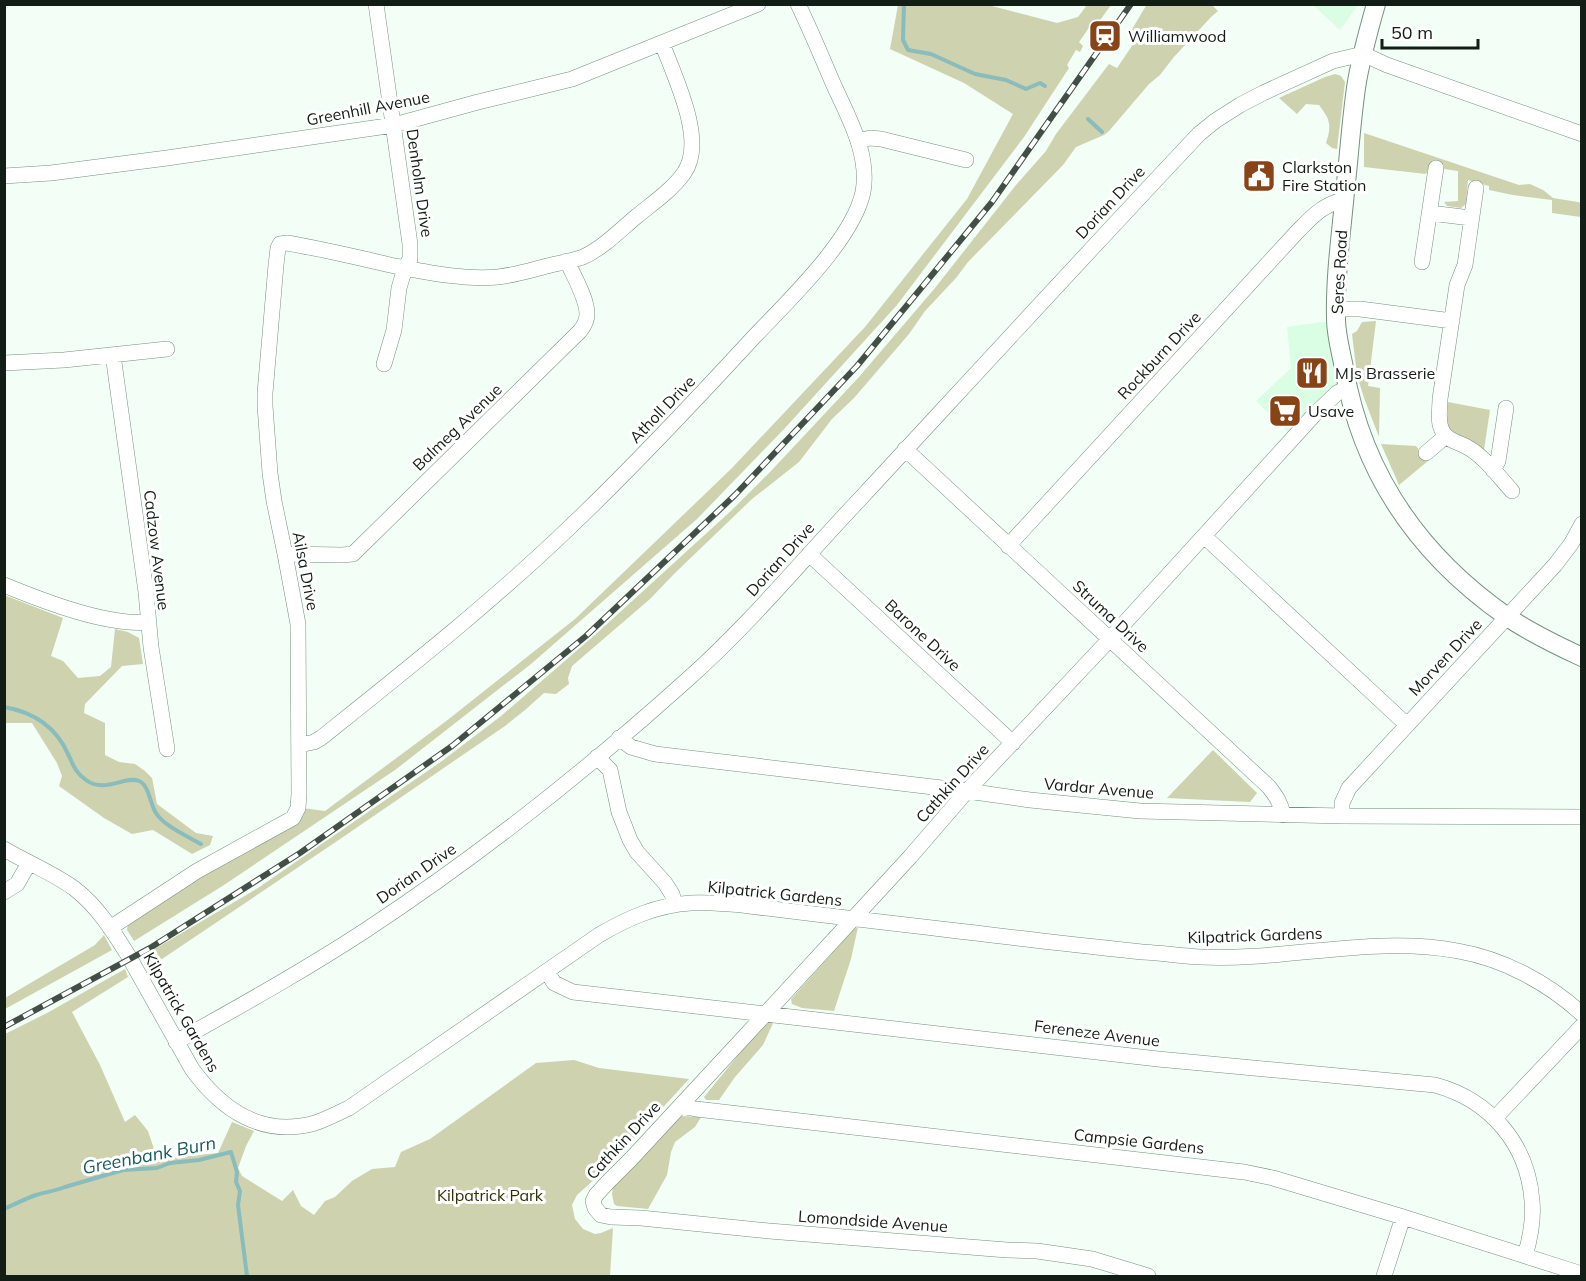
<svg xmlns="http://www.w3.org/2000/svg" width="1586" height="1281" font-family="Mulish,sans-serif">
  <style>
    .built { fill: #d9fee4 }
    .green { fill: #ced2af }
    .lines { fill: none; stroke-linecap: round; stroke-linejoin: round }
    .stream { stroke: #89bcbc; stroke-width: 4 }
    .minor-casing { stroke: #76917e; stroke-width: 16 }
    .tertiary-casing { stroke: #76917e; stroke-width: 20 }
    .minor { stroke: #fff; stroke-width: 15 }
    .tertiary { stroke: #fff; stroke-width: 18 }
    .rail-casing { stroke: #434e47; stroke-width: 6 }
    .rail { stroke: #fff; stroke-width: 4; stroke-dasharray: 11; stroke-linecap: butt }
    .labels { text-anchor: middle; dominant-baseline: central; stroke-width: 6; stroke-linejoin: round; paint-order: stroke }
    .poi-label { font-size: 16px; fill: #121d16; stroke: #fff; text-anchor: start }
    .street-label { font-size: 16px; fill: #121d16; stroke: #fff }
    .park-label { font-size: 16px; fill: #2f3100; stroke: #fff }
    .water-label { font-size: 18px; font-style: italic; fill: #165c5d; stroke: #fff }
  </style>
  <rect width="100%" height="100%" fill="#f2fef6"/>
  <path class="built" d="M1313,5H1358L1340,30Z
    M1321,322H1336L1347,388L1294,438L1256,401L1291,368L1287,327Z"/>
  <path class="green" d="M1147,4L1212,5L1218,11L1211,17L1173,58L1160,75L1149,84L1109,131L1104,135L1076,147L1063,165L968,262L956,278L925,311L909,334L854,398L832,419L799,462L752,499L675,573L650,599L572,666L568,678L569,684L556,694L544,693L525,710L505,726L346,835L162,959L147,967L141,957L258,888L442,761L501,716L596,634L733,509L771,471L859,377L935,288L1016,185L1046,151L1056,134L1109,64L1117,68L1138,37L1131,31Z
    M898,5H988L1057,23L1078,17L1087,5H1111L1098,23L1093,22L1079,42L1083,46L1080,52L1076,50L1067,65L1069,68L1024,137L897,305L785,428L697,519L531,664L395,770L224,885L134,941L127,930L128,923L302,808L325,811L445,722L575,619L732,468L865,327L967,199L1013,114L964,83L890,49Z
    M1335,74L1341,76L1345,82L1337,149L1332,148L1326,143C1332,125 1330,119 1319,105L1306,104L1297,114L1279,98L1325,77Z
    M1364,133L1519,185L1530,184L1543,190L1553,198L1578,202L1581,203V217L1552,213V200L1513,195L1489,190V186L1468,180L1466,204L1461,208L1447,206L1444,202L1458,201V171L1444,169V165L1430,164L1426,174L1364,167Z
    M1376,321L1368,386L1380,388L1379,437L1364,398L1357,375L1352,334L1357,331L1362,322Z
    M1448,402L1490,410L1484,450L1447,428Z
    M1381,444L1416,446L1428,461L1399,485Z
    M4,595L63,618L51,656L63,661L78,678L100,676L111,667L115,629L128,632L139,638L143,664L122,666L85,704L84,713L105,723V755L119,762L135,764L145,771L152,778L157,804L196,833L213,836L210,845L192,854L153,830L132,834L104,818L59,786L62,776L57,763L32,723H5Z
    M1213,750L1257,793L1250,802L1167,798Z
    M858,927L851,959L834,1011L802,1008L792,1004L791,999L854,929Z
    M104,935L112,950L5,1009V998L95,945Z
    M125,969L128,977L72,1012L100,1065L125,1122L135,1115L148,1131L154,1149L168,1158L218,1153L232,1122L254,1131L246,1146L238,1168L242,1176L282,1201L293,1190L301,1206L314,1215L325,1201L335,1197L352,1181L372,1169L395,1167L401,1152L430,1139L536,1063L574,1060L599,1068L689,1079L610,1165L577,1195L572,1205L575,1219L583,1229L595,1234L601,1233L613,1228L610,1276H5V1034L47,1013Z
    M771,1021H774L763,1045L735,1077L719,1100H706L704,1097L758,1031Z
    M680,1116L701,1117L695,1127L675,1142L671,1152L667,1175L648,1209L617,1206L614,1204L612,1194L613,1186Z"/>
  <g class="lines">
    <path class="stream" d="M904,4L903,40L908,50L931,54L975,74L1006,80L1026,89L1040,83L1045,86
      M1088,119L1102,132
      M4,707C33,712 56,727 68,754C74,766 74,771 86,780C105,794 125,775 139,781C149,785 150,804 156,813C164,826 187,836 201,844
      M4,1209C15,1204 25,1199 36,1195C46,1192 55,1191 65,1187L123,1170L157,1168L170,1163L199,1160L231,1152L237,1172L236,1182L240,1191L238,1205L247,1276"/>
    <defs>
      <path id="minor" d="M376,4L410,244V259L405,268L399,288L394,330L384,364
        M858,141L870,138L881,139L966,160
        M4,176L51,173L167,158L394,125L478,102L572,79L758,4
        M1476,188L1465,265L1457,285L1440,399C1440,410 1437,423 1443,432C1447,440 1460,443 1467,447C1485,457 1499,477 1512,491
        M1430,213L1471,218
        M1422,262L1436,168
        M1336,309H1360L1452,321
        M113,355L146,592L151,647L167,749
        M4,363L64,360L167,349
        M905,449L1269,787C1276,796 1281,803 1283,815
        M1426,453L1446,436
        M1493,470L1498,461L1506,408
        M1204,536L1407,725
        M1008,546L1297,232C1314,215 1321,206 1345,199
        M285,554L342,555L353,554L580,331C584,326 587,321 587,314C587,298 573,275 567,261
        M809,554L1013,743
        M4,585C43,601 107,626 148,622
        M619,738L631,747L655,754L967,791L1030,800L1140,811L1342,816L1582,817
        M299,745L314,742L321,738C406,670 492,602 571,526C634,466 693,403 752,339C786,303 853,240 863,192C870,153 847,115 832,81C821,55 810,29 798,4
        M597,757L610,770L619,812L630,840L637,852L665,883L672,894L675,905
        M1342,816V803L1349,788L1555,565L1571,544L1582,524
        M4,849C26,862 55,874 75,889C97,906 113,931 128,955L192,1069C221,1109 262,1138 315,1123C327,1119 338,1113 349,1108L599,935C628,918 657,905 691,903C707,902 725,904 742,905C819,915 898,924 976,933C1031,940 1086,946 1142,952C1162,953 1181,956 1201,957C1287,961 1373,935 1458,951C1504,959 1548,983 1582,1014
        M4,892L17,884L29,863
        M110,928L197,871L293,818L298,808L299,794L298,624L285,554L274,501L270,473L265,406V393L276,265L278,248L280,244L287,243C322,249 356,257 390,265C425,272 462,280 498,277C515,275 531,270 547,266C559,263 572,261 583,257C603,248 620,230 637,216C653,203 672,190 684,173C707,141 674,76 662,43
        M547,971L554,983L573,992L1158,1059L1435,1085C1490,1100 1528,1144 1532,1201C1534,1220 1530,1239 1525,1256
        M176,1042C240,1006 305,970 366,930C480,855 587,770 688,679C750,624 803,559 860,499C973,377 1085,255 1199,134L1215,121L1240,105L1263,93L1333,61L1363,54L1387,65L1582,134
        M680,1106L696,1109L1244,1172L1273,1178L1403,1217L1582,1274
        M1495,1118L1582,1026
        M1148,1276L1092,1259L1037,1251L1007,1250L769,1231L641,1218L611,1217L601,1215L595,1208L593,1201L596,1195L607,1183L631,1159L746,1035L910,857L967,791L1110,639L1314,415L1337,393L1347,388
        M1384,1276L1403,1217"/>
      <path id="tertiary" d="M1376,4C1368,32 1360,60 1356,88C1351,123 1349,158 1345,192C1341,235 1335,276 1336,319C1336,335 1341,352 1344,368C1362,473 1419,555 1506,616C1529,632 1556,645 1582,657"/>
    </defs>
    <use href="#minor" class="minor-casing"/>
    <use href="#tertiary" class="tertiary-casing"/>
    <use href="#minor" class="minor"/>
    <use href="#tertiary" class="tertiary"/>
    <defs>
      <path id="rail" d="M4,1027L150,948L300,853L452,746L586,636L735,495L857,366L992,202L1131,4"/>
    </defs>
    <use href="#rail" class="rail-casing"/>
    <use href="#rail" class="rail"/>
  </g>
  <defs>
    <symbol id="station-square" viewBox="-11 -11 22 22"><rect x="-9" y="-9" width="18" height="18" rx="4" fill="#884417" stroke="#fff"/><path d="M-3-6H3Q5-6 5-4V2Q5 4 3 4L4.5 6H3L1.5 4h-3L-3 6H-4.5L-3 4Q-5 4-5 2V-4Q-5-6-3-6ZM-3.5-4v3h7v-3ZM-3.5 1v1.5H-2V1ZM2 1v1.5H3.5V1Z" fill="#fff"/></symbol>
    <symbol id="civic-square" viewBox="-11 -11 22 22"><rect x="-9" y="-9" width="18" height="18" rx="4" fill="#884417" stroke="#fff"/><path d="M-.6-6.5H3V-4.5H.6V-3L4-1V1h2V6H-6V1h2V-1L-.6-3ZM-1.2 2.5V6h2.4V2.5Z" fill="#fff"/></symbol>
    <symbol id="restaurant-square" viewBox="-11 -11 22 22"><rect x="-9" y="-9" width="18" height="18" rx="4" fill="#884417" stroke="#fff"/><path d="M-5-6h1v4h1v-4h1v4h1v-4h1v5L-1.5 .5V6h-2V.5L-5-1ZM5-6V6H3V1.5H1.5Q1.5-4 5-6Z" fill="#fff"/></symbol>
    <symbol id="supermarket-square" viewBox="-11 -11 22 22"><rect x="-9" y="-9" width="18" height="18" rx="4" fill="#884417" stroke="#fff"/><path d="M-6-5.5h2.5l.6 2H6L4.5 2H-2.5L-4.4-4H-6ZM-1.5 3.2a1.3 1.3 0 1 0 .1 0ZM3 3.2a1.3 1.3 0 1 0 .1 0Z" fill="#fff"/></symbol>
  </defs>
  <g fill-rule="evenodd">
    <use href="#station-square" x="1086" y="17" width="38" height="38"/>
    <use href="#civic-square" x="1240" y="157" width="38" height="38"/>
    <use href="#restaurant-square" x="1293" y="354" width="38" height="38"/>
    <use href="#supermarket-square" x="1266" y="392" width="38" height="38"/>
  </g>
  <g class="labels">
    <g class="poi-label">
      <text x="1128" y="36">Williamwood</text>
      <text x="1282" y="167">Clarkston<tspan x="1282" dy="18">Fire Station</tspan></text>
      <text x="1335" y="373">MJs Brasserie</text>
      <text x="1308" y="411">Usave</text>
    </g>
    <g class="street-label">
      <text transform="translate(368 108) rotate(-11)">Greenhill Avenue</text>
      <text transform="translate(420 183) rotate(82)">Denholm Drive</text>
      <text transform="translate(1110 202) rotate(-47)">Dorian Drive</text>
      <text transform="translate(1339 272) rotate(-87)">Seres Road</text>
      <text transform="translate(1159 355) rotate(-47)">Rockburn Drive</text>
      <text transform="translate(662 409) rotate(-46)">Atholl Drive</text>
      <text transform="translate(457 427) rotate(-44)">Balmeg Avenue</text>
      <text transform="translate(157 550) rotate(83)">Cadzow Avenue</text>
      <text transform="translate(780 559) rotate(-48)">Dorian Drive</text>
      <text transform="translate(306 571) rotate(79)">Ailsa Drive</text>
      <text transform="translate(1111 616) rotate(43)">Struma Drive</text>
      <text transform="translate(923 635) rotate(43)">Barone Drive</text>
      <text transform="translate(1445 657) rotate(-47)">Morven Drive</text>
      <text transform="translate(952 783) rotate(-48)">Cathkin Drive</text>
      <text transform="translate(1099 788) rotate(5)">Vardar Avenue</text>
      <text transform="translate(416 873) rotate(-35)">Dorian Drive</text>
      <text transform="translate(775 893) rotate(6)">Kilpatrick Gardens</text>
      <text transform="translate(1255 935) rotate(-2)">Kilpatrick Gardens</text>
      <text transform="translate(182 1012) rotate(60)">Kilpatrick Gardens</text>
      <text transform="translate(1097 1033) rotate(7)">Fereneze Avenue</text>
      <text transform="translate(623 1140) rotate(-47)">Cathkin Drive</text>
      <text transform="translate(1139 1141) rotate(6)">Campsie Gardens</text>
      <text transform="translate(873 1221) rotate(4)">Lomondside Avenue</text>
    </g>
    <g class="park-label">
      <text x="490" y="1195">Kilpatrick Park</text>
    </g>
    <g class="water-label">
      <text transform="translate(149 1155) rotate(-11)">Greenbank Burn</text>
    </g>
  </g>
  <rect width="1586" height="1281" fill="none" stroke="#121d16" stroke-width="12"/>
  <path d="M1382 39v9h96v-9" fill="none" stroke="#121d16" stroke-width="3"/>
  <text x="1391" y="39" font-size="18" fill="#121d16" stroke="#ffffff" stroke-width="4.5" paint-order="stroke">50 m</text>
</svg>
